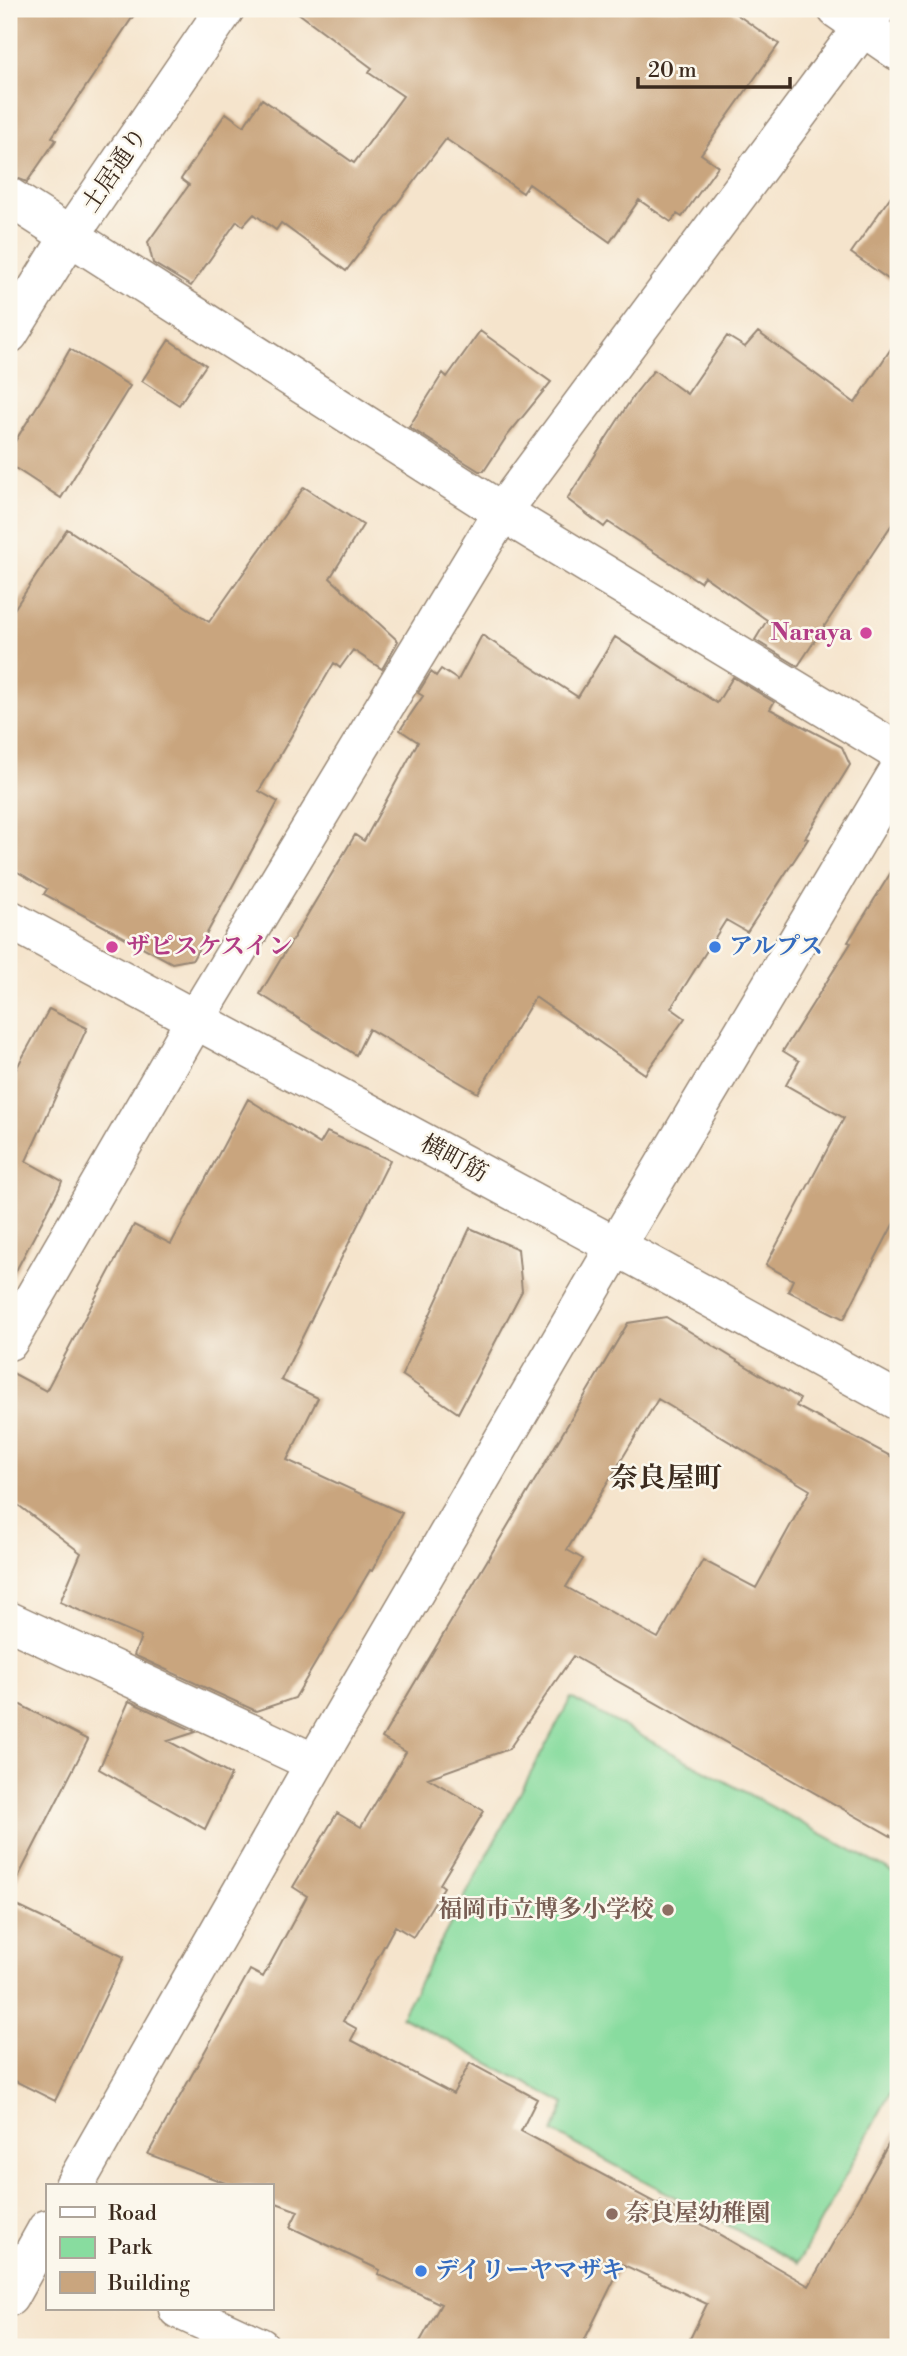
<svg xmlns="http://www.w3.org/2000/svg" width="907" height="2356" font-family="'Libre Bodoni','Noto Serif JP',serif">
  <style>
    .green { fill: #88dc9f; stroke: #62835e; stroke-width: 2 }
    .building { fill: #c9a57e; fill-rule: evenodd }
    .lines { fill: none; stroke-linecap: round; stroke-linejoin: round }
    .minor-casing { stroke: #988775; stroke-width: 41 }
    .minor { stroke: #fff; stroke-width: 38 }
    .hotel-dot { fill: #d1479c; stroke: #fbf7ec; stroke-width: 2.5 }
    .shop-dot { fill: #3f7fe0; stroke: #fbf7ec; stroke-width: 2.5 }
    .education-dot { fill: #8d6e63; stroke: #fbf7ec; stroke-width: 2.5 }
    .labels { text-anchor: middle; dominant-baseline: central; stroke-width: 5; stroke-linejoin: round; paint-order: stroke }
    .street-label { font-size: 24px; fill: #3b2a1e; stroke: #fbf7ec }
    .hotel-label { font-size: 24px; font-weight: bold; fill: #b23c85; stroke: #fbf7ec; text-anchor: end }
    .shop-label { font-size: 24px; font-weight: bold; fill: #366cbe; stroke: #fbf7ec; text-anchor: start }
    .education-label { font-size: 24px; font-weight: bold; fill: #785e54; stroke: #fbf7ec; text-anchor: end }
    .quarter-label { font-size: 28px; font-weight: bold; fill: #3b2a1e; stroke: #fbf7ec }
  </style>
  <rect width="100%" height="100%" fill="#fbf7ec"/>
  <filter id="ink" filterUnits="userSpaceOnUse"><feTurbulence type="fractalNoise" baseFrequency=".0143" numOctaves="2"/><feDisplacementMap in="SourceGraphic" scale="14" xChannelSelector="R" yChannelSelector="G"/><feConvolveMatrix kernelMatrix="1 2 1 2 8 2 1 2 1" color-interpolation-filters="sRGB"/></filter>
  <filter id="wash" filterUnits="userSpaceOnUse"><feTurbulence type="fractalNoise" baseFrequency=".00686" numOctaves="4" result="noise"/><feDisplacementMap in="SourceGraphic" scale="28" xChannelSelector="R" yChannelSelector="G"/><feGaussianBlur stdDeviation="1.57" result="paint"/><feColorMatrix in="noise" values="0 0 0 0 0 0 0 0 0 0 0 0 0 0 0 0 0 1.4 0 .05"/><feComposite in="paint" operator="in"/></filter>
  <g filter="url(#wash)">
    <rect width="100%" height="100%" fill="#f5e4cc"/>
    <path class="green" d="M571,1698L898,1875V2079L798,2263L553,2132L565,2104L401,2016Z"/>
    <g id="blocks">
      <path class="building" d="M20,9H138L52,137L56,140L27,182L9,175V25Z
        M293,9H729L779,44L701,154L718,166L682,217L677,214L671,222L639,200L610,242L529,184L523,193L446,139L346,271L281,223L276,230L254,214L243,226L237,221L191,286L153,263L148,242L189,185L181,179L226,113L244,126L262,99L354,163L403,96L369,73L372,68Z
        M898,186V286L851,253Z
        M480,331L551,382L507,436L484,471H479L409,427L443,373L447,377Z
        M758,332L855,403L898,338V515L798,666L755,640L767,620L704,576L700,582L608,522L604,527L567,499L634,395L654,370L687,394L727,336L745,347Z
        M169,340L206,365L179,405L142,381Z
        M70,349L130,386L61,498L9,464V451L49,387Z
        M304,487L363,525L330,578L398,641L382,669L353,650L340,668L334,663L259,791L278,802L193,959L172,963L44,894L47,889L9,867V617L67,529L209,622Z
        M482,635L578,697L615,637L717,703L733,677L774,702L770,709L842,747L850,765L805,838L808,839L747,932L726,920L671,1008L685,1018L645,1074L535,997L478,1093L369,1029L356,1055L260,994L355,835L364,841L418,742L400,730L423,696L418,693L431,672L436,676L441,669L458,680Z
        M898,861V1215L844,1319L788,1291L793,1280L766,1265L844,1118L786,1085L799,1061L783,1051L851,943L848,942Z
        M49,1009L87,1028L26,1161L62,1181L59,1189L9,1284V1082Z
        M248,1099L320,1144L327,1132L390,1160L281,1380L318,1398L287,1460L402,1513L372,1571L370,1570L295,1698L256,1711L134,1655L141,1637L60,1602L81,1553L9,1498V1371L46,1391L134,1225L171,1244Z
        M470,1228L518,1249L522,1291L458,1413L402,1375Z
        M666,1317L800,1399L796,1406L898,1460V1840L573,1656L509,1749L428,1778L484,1811L440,1884L444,1887L413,1937L395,1926L343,2021L357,2029L351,2040L453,2094L470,2063L537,2099L521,2131L659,2205L661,2201L809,2286L898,2127V2347H686L707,2304L622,2264L581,2347H417L441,2304L378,2274L380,2270L290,2227L298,2211L271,2201V2186H233L148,2154L250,1970L263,1977L307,1896L293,1887L337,1813L361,1827L406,1752L382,1738L628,1323ZM658,1399L810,1490L756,1588L703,1560L658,1638L566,1587L583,1559L567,1550Z
        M9,1699L88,1740L9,1895Z
        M129,1701L196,1732L168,1741L231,1775L205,1829L99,1769Z
        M9,1902L124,1957L55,2101L9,2078Z"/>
    </g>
  </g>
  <g filter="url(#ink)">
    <use href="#blocks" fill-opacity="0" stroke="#988775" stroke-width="2"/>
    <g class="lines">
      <defs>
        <path id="minor" d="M837,9L898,51
          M9,197L502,512L898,752
          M9,334L70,236L225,9
          M9,919L645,1262L898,1401
          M9,1341L195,1020L502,512L876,9
          M9,1621L315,1763
          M74,2186L315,1763L616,1246L898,772
          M9,2297L47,2229
          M178,2309L260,2347"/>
      </defs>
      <use href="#minor" class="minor-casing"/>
      <use href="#minor" class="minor"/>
    </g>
  </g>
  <g class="hotel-dot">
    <circle cx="866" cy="633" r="7"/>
    <circle cx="112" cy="947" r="7"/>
  </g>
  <g class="shop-dot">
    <circle cx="715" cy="947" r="7"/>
    <circle cx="421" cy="2271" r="7"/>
  </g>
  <g class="education-dot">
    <circle cx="668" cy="1910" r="7"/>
    <circle cx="612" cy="2214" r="7"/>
  </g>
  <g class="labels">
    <g class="street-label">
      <text transform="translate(115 170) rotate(-56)">土居通り</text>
      <text transform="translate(454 1159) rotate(28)">横町筋</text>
    </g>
    <g class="hotel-label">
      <text x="852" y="633">Naraya</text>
      <text x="126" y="947" text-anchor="start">ザピスケスイン</text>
    </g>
    <g class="shop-label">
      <text x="729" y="947">アルプス</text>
      <text x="435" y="2271">デイリーヤマザキ</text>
    </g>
    <g class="education-label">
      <text x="654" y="1910">福岡市立博多小学校</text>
      <text x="626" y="2214" text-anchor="start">奈良屋幼稚園</text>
    </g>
    <g class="quarter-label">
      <text x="666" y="1478">奈良屋町</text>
    </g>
  </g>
  <rect width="907" height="2356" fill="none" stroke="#fbf7ec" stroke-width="35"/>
  <rect x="46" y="2184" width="228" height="126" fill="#fbf7ec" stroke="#aea59a" stroke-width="2"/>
  <rect x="60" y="2207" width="35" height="10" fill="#ffffff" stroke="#aea59a" stroke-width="2"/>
  <text x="108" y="2220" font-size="21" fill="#3b2a1e">Road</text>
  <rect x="60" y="2237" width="35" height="21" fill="#88dc9f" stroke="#aea59a" stroke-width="2"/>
  <text x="108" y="2254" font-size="21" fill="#3b2a1e">Park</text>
  <rect x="60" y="2272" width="35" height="21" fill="#c9a57e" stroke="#aea59a" stroke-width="2"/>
  <text x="108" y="2290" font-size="21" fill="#3b2a1e">Building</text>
  <path d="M638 77v10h152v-10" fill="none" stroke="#3b2a1e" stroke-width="3.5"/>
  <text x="648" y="77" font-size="21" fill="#3b2a1e" stroke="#fbf7ec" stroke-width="5" paint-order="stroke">20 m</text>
</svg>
